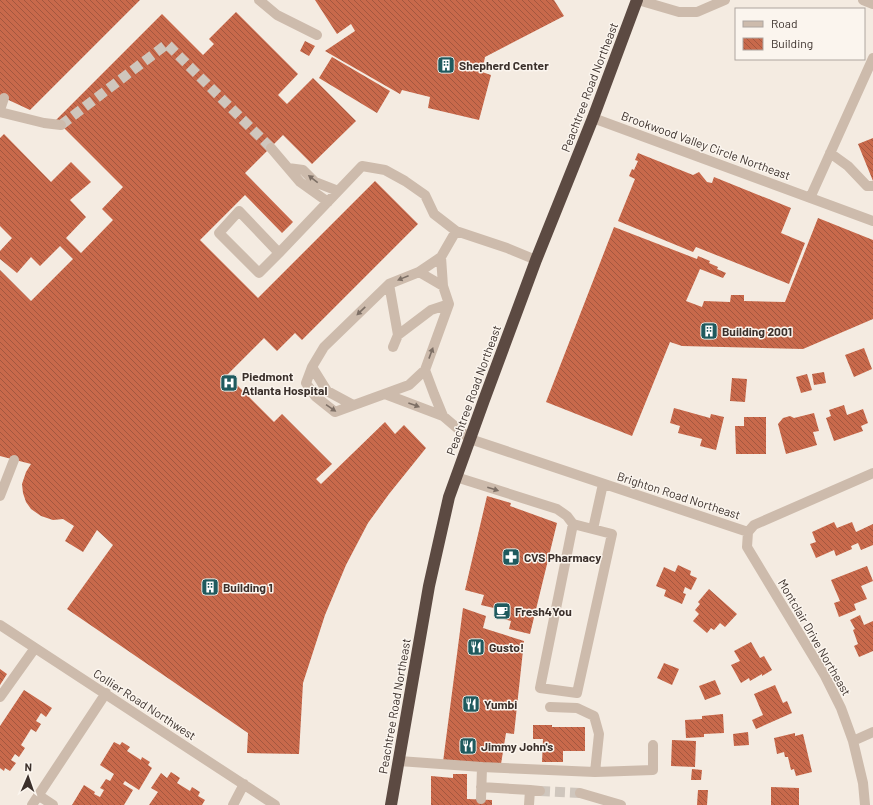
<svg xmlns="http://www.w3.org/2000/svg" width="873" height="805" font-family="Barlow,sans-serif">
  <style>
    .building { fill: url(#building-back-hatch) }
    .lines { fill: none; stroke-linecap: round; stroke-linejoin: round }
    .minor-tunnel { stroke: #cfc6bd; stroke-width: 10; stroke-dasharray: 10 5; stroke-linecap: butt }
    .minor { stroke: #cdbbac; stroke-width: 10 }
    .highway { stroke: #5c4a42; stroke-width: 12 }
    .oneway { fill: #7d6f65 }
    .labels { text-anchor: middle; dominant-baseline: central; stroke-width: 3; stroke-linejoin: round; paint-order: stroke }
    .poi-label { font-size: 12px; font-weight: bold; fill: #3b302b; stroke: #fbf5ee; text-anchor: start }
    .street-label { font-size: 12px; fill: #3b302b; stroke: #fbf5ee }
  </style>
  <defs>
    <pattern id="building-back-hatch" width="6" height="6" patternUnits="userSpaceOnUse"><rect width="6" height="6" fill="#c8694b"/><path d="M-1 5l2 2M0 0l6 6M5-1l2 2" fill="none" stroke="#a4573f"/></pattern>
  </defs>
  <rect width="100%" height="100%" fill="#f4ebe1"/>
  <path class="building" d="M0,0H140L30,110L0,96Z
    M315,0H554L564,16L485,57L482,72L491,75L479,120L428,108L430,97L402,90L400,94L325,51L355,31L351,24L337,34Z
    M236,12L298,74L278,95L287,104L313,78L356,121L312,164L283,135L245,173L293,222L282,233L245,195L200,240L258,298L375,181L418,224L302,340L295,333L277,351L264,338L227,375L274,422L282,414L332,464L316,479L321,484L385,422L395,434L404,425L426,448L389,494L368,523L346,565L325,615L303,683L299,754L247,753L248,733L67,609L113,545L97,530L83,552L65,541L74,526L63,519L53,520L41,516L31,509L26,502L23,493L22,484L26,472L31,464L0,456V270L31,301L73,259L60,246L40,266L31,257L17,273L0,259V251L12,238L0,226V138L4,134L51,182L71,162L91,182L70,200L86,217L66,238L81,253L113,220L102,209L123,187L56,120L162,14L203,55L214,44L209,39Z
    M305,41L315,46L309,56L300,51Z
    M332,57L390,91L377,113L319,78Z
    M873,138V181L858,144Z
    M638,153L693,175L699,172L707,182L712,183L714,177L791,208L781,233L805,243L789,284L696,247L693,252L618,221L635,179L629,176L632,169L634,170L638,161L635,160Z
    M818,218L873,240V319L803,349L682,346L670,342L632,436L546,402L614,227L697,259L698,256L710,261L709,263L718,267L717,269L726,273L723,278L700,269L686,301L702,307L704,301L730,302L731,295H744V301L785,302Z
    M864,348L872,369L854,377L845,355Z
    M824,372L826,383L814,385L812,374Z
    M807,374L812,390L801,393L796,377Z
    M732,378L747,379L745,402L730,401Z
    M844,405L847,415L863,409L868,423L861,426L863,431L834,441L826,418L831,416L829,410Z
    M674,408L710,418L711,414L724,417L716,450L700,446L702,439L678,433L680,426L670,423Z
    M814,413L819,431L813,432L817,445L786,454L778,424L783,418L790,416L794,418Z
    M744,417H766V454H736L735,426H744Z
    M487,496L511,503L510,506L557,523L530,634L509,629L511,621L496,617L498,609L481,605L484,595L465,590Z
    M834,522L837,528L852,522L856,532L873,524V545L861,550L858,543L851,546L852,549L836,556L834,550L816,558L810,544L816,542L812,532Z
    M678,565L691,571L690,575L697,578L691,590L685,587L683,593L686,594L682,604L664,596L666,590L656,586L664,567L675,572Z
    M867,566L873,581L861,586L867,599L854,604L856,610L839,617L834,603L840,601L831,580Z
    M709,589L737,614L725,627L720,623L714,630L711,628L707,633L693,621L699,614L695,610L700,604L698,602Z
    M463,608L486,616L483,628L524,641L514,734L506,733L501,764L443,762Z
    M860,615L864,625L873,621V651L859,657L854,646L858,644L853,630L855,629L850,620Z
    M751,642L760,658L764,656L772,670L762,676V674L750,681L749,678L741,683L731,665L740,661L734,651Z
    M664,663L679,669L672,685L657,678Z
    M0,669L7,674L0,685Z
    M715,680L721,694L705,700L699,686Z
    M775,685L783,703L787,701L792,713L756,729L752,720L763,715L754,694Z
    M24,690L52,708L46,717L41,713L36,721L41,724L36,732L31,729L21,745L25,748L19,757L15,754L11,760L16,763L10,771L5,768L4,771L0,768V726Z
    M723,714L724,733L704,734V737L686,738L685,720L702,719V716Z
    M533,725H552V727H585V751H563V762H542L543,739H533Z
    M748,732L749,745L734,746L733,734Z
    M795,733V736L803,734L812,772L796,776L794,769L791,770L788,757H785L784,752L777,754L774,738Z
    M672,740L696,741L695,767L671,766Z
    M114,742L120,745L122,742L130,747L127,751L141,760L142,757L150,762L148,765L152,768L139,790L125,781L123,784L133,790L124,805H72L84,785L95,792L94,794L100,797L104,790L100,788L106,779L110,781L114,774L100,765Z
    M692,769L702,770L701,780H691Z
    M171,772L180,778L177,783L190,791L192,787L200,792L198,796L205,800L202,805H149L158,792L151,788L161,773L167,778Z
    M453,774H467V799L492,800V805H431V776L453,778Z
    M771,787L799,788V805H771Z
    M698,790H708L707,805H697Z"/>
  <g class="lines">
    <path class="minor-tunnel" d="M61,125L167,44L271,148
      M540,791L580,793"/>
    <path class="minor" d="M259,0L277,15L317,35
      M638,0L679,12H697L725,0
      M863,0L873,4
      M0,110L4,98
      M0,112L44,123L61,125
      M593,118L873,221
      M271,148L300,182L328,202
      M830,153L848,166L867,186H873
      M288,168L303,170L315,182L338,191
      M810,198L873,58
      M456,231L507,248L536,260
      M279,253L259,273L219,233L239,211L279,253L362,166L385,170L405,181L425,195L434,214L456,231L441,257L419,272L389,284L324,347L312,367L306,383L315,396L335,412L409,385L425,370
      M441,257L443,286L449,304L425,370L434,394L443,416
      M419,272L443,286
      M389,284L398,335L431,310L449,304
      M393,347L398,335
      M312,367L327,391L353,405
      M385,394L443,416L470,439L748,532L754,525L873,473
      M456,477L557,509L567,516L573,524
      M0,496L14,460
      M573,524L612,534L577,693L540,688Z
      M593,529L603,484
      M748,532L747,547L825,676L841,708L853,741L863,783L865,805
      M0,625L275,805
      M0,697L35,648
      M550,707L577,708L594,716L599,734L595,772
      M853,741L873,732
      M399,761L482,767L481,799
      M482,767L595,772L653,770V745
      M481,787L530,790
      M580,793L621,805
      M38,795L53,805
      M32,805L106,693
      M233,805L244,784
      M529,805L530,790L540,791"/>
    <path class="highway" d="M391,805L429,586L449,497L484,400L536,260L593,118L637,0"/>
  </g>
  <defs><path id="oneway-solid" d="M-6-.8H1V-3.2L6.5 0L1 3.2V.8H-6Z"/></defs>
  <g class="oneway">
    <use href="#oneway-solid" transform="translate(313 179) rotate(-142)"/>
    <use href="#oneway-solid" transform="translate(403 278) rotate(158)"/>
    <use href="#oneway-solid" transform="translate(361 311) rotate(136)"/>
    <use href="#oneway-solid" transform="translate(431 353) rotate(-70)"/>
    <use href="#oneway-solid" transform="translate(414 405) rotate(20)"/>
    <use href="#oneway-solid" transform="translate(331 408) rotate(34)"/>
    <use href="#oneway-solid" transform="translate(493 489) rotate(17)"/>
  </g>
  <defs>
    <symbol id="building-square" viewBox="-11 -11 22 22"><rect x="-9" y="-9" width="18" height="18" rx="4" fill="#1f5a5e" stroke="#fbf5ee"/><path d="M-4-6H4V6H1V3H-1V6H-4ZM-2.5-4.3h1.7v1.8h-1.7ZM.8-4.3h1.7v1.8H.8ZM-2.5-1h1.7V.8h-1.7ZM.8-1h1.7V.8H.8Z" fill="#fff"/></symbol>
    <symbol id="hospital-square" viewBox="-11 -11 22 22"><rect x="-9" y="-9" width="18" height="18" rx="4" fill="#1f5a5e" stroke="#fbf5ee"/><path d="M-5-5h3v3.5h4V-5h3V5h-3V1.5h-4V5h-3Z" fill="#fff"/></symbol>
    <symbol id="pharmacy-square" viewBox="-11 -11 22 22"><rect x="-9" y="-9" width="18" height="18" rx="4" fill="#1f5a5e" stroke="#fbf5ee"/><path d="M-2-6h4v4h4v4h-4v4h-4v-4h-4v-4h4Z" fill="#fff"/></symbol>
    <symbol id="cafe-square" viewBox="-11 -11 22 22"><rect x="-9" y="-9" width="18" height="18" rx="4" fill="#1f5a5e" stroke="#fbf5ee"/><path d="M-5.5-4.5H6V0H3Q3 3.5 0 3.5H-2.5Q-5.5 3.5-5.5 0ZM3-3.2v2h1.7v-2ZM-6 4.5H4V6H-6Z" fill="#fff"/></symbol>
    <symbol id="restaurant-square" viewBox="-11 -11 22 22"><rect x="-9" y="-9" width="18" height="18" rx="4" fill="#1f5a5e" stroke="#fbf5ee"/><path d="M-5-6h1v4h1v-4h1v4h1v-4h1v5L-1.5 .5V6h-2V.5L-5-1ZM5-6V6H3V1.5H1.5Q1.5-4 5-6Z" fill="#fff"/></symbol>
  </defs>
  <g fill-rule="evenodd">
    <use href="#building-square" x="436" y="55" width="20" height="20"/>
    <use href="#building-square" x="699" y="321" width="20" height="20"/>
    <use href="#hospital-square" x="219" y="373" width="20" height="20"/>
    <use href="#pharmacy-square" x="501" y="547" width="20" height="20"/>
    <use href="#building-square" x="200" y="577" width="20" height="20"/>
    <use href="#cafe-square" x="492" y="601" width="20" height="20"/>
    <use href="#restaurant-square" x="466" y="637" width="20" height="20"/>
    <use href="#restaurant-square" x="461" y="694" width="20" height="20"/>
    <use href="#restaurant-square" x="458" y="736" width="20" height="20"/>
  </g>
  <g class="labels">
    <g class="poi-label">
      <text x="459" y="65">Shepherd Center</text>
      <text x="722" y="331">Building 2001</text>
      <text x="242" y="376">Piedmont<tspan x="242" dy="14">Atlanta Hospital</tspan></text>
      <text x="524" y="557">CVS Pharmacy</text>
      <text x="223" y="587">Building 1</text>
      <text x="515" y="611">Fresh4You</text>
      <text x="489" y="647">Gusto!</text>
      <text x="484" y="704">Yumbi</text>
      <text x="481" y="746">Jimmy John's</text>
    </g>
    <g class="street-label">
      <text transform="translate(589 87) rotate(-69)">Peachtree Road Northeast</text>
      <text transform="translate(706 145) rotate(20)">Brookwood Valley Circle Northeast</text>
      <text transform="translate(473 390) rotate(-70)">Peachtree Road Northeast</text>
      <text transform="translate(679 495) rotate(18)">Brighton Road Northeast</text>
      <text transform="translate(815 637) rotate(60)">Montclair Drive Northeast</text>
      <text transform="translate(145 704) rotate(33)">Collier Road Northwest</text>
      <text transform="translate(394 706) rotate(-80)">Peachtree Road Northeast</text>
    </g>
  </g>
  <rect x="735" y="8" width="130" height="52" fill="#fbf5ee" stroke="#aea6a0"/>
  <rect x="743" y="21" width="20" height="6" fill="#cdbbac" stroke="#aea6a0"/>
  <text x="771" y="28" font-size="12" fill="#3b302b">Road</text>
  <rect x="743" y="38" width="20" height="12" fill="url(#building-back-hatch)" stroke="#aea6a0"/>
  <text x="771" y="48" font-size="12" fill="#3b302b">Building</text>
  <g transform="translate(28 777) rotate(2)" stroke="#fbf5ee" stroke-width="3" paint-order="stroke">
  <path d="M0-3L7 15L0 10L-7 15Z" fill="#3b302b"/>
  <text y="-6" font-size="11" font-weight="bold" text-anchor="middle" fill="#3b302b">N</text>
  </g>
</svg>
